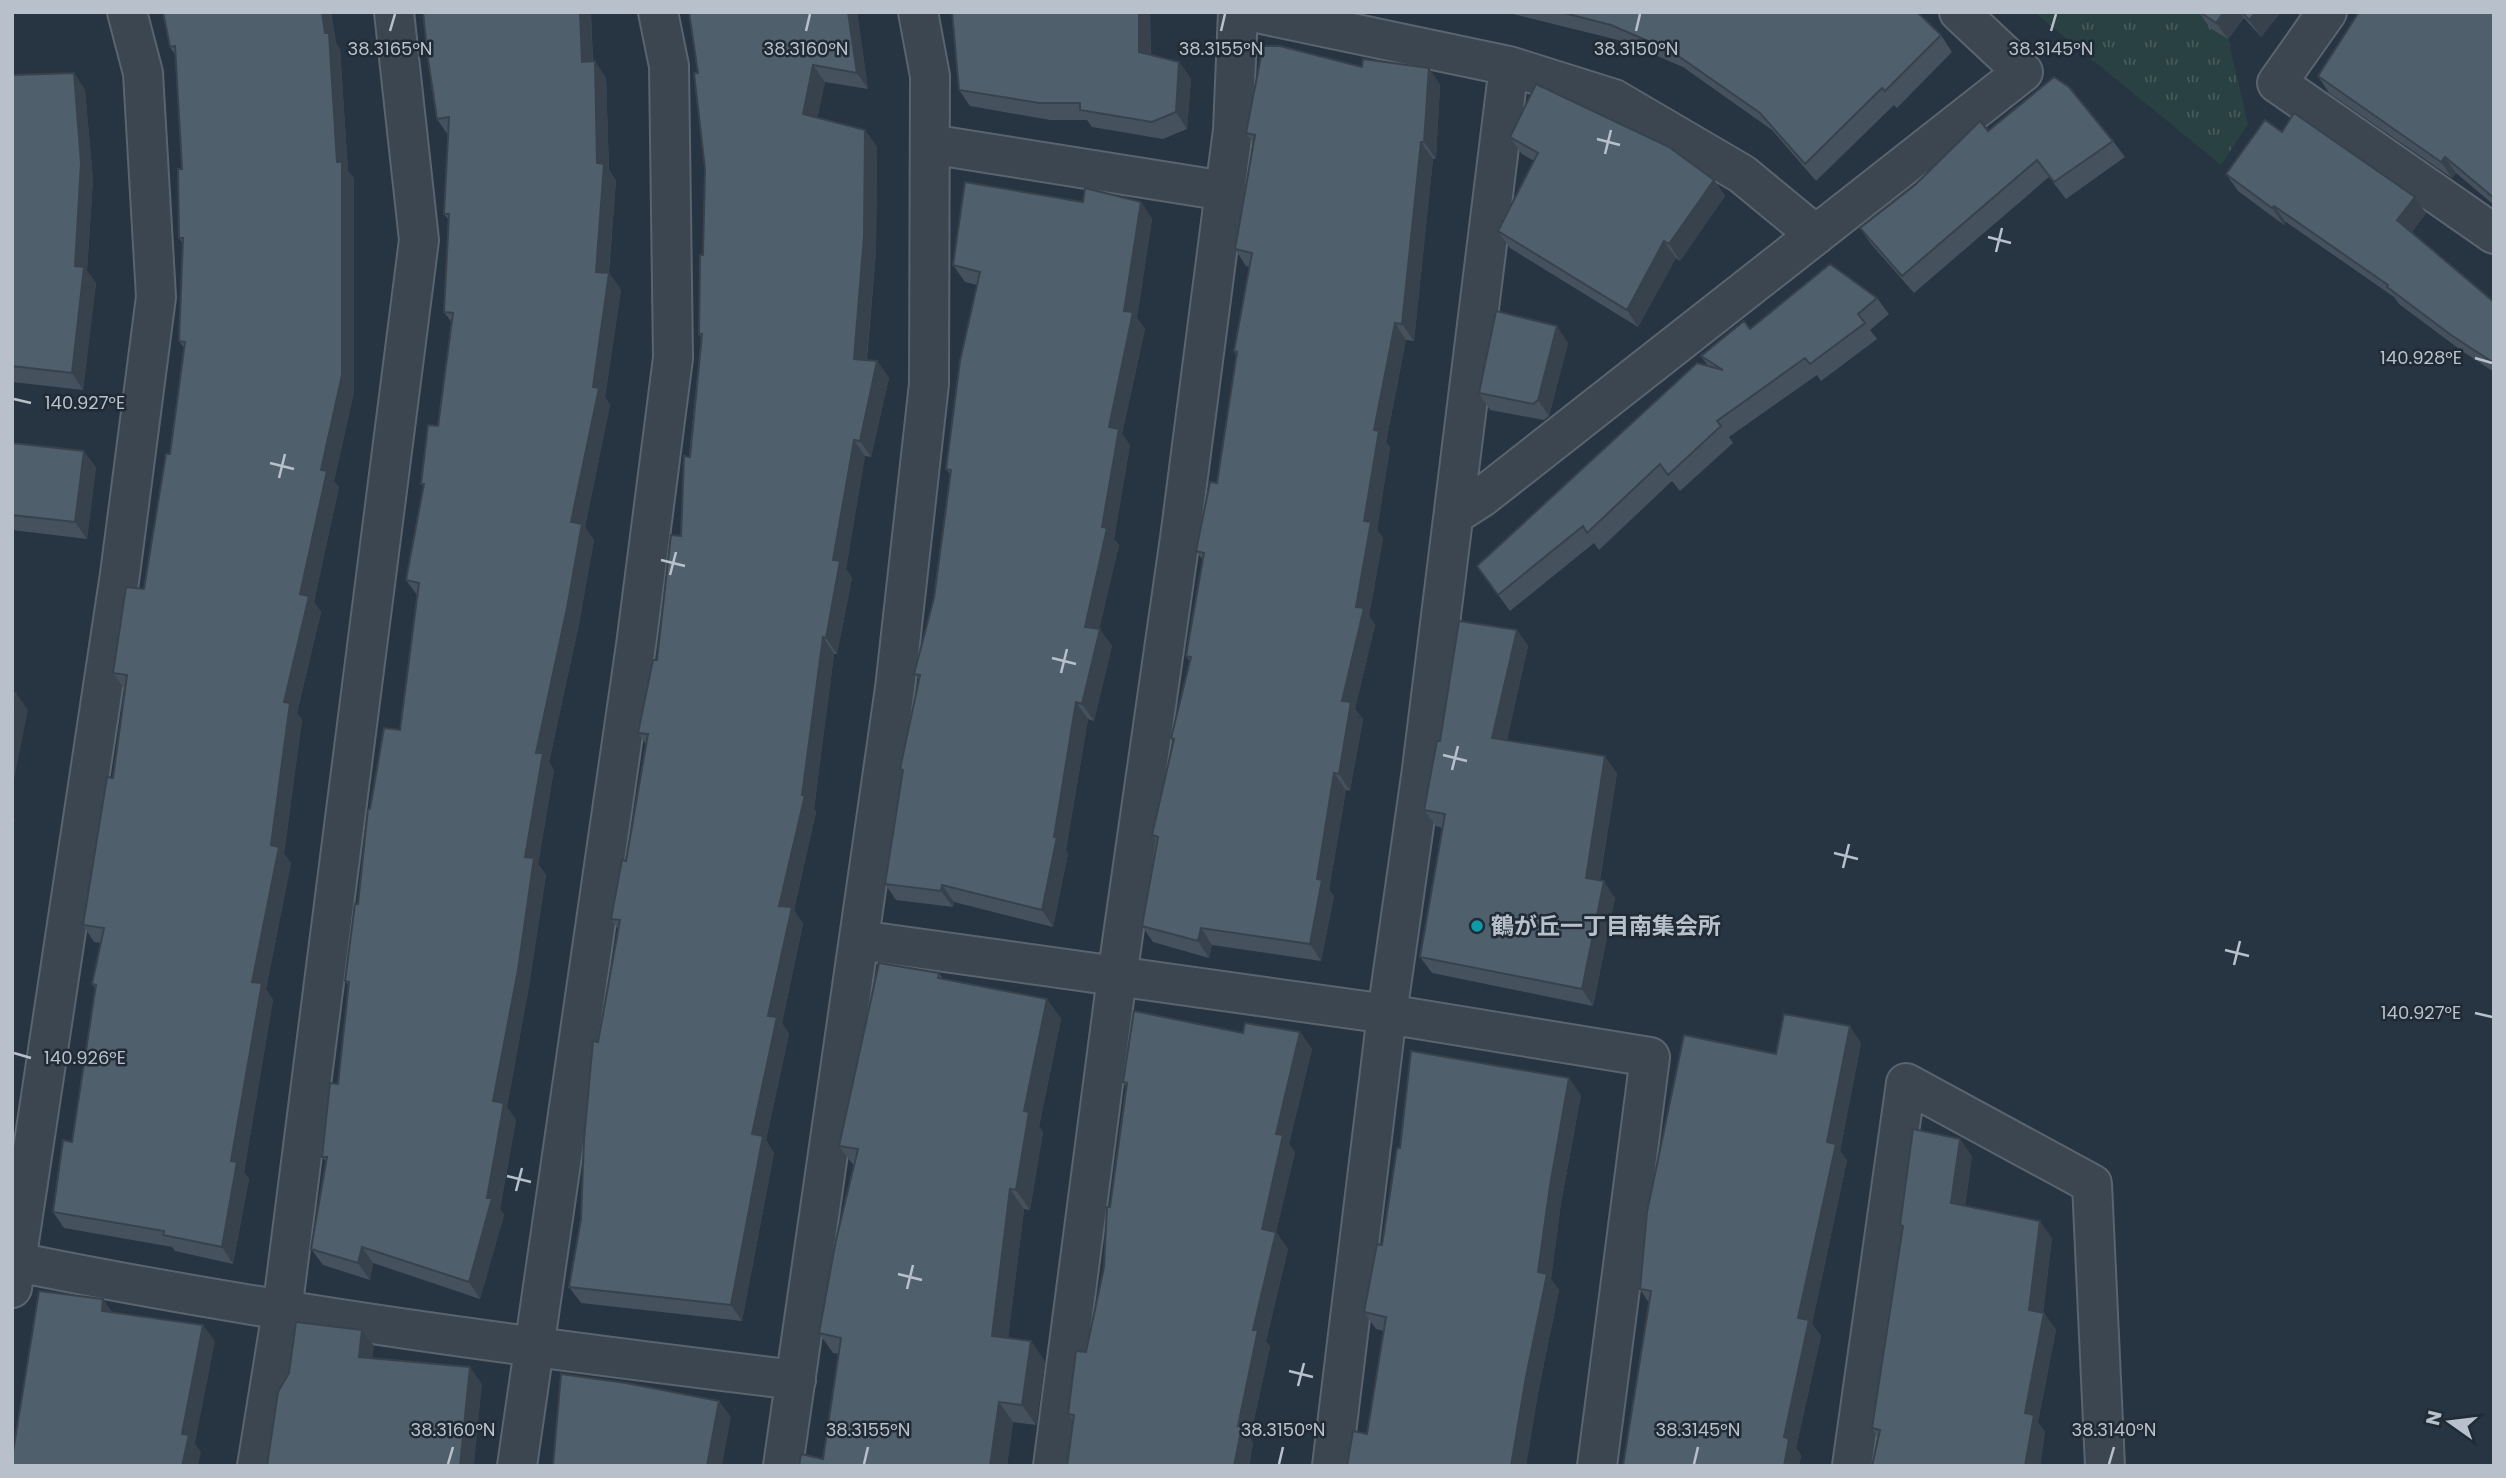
<svg xmlns="http://www.w3.org/2000/svg" width="2506" height="1478" font-family="Poppins,'Noto Sans JP',sans-serif">
  <style>
    .park { fill: url(#park-tufts) }
    .lines { fill: none; stroke-linecap: round; stroke-linejoin: round }
    .street-casing { stroke: #59646e; stroke-width: 42 }
    .street { stroke: #3b4651; stroke-width: 38 }
    .wall { fill: #45525d }
    .shaded-wall { fill: #38424c }
    .building { fill: #505f6c; stroke: #38424c; stroke-width: 2 }
    .ticks { fill: none; stroke: #b8c1cb; stroke-width: 2.5 }
    .culture-dot { fill: #0f9aa8; stroke: #202b36; stroke-width: 2.5 }
    .labels { text-anchor: middle; dominant-baseline: central; stroke-width: 5; stroke-linejoin: round; paint-order: stroke }
    .poi-label { font-size: 23px; font-weight: bold; fill: #b8c1cb; stroke: #202b36; text-anchor: start }
    .ticks-label { font-size: 18px; text-anchor: middle; fill: #b8c1cb; stroke: #202b36; stroke-width: 5; stroke-linejoin: round; paint-order: stroke }
  </style>
  <defs>
    <pattern id="park-tufts" width="24" height="20" patternUnits="userSpaceOnUse" patternTransform="scale(1.75)"><rect width="24" height="20" fill="#294142"/><path d="M3 7l-1-3M5 7V3M7 7l1-3M15 17l-1-3M17 17v-4M19 17l1-3" fill="none" stroke="#465b5c"/></pattern>
  </defs>
  <rect width="100%" height="100%" fill="#273441"/>
  <path class="park" d="M2034,12H2222L2248,124L2221,165Z"/>
  <g class="lines">
    <defs>
      <path id="street" d="M1252,12L1509,66L1422,769L1387,1014L1332,1466
        M2327,12L2277,83L2494,234
        M1509,66L1614,99L1742,174L1816,235
        M930,144L1225,191
        M1454,515L1482,497L2023,72L1959,12
        M859,940L1387,1014L1650,1057L1597,1466
        M12,1261C271,1314 533,1348 796,1380
        M12,1288L120,574L156,297L143,73L127,12
        M257,1466L282,1311L419,240L394,12
        M517,1466L636,645L673,358L669,66L658,12
        M783,1466L895,688L929,384L930,76L918,12
        M1053,1466L1117,977L1180,538L1225,191L1233,130L1238,12
        M1852,1466L1906,1083L2092,1184L2105,1466"/>
    </defs>
    <use href="#street" class="street-casing"/>
    <use href="#street" class="street"/>
  </g>
  <path class="wall" d="M163,12H331L336,43L340,49L348,171L354,178V392L334,481L339,487L314,602L321,612L297,713L302,720L284,854L291,863L266,989L273,1000L244,1172L249,1179L233,1264L175,1251L172,1247L64,1228L53,1212L72,1142L95,988L92,984L101,943L94,942L83,925L113,778L125,690L113,673L144,589L170,454L184,348L179,341L183,244L179,238L182,169L176,56L170,47Z
    M423,12H591L593,61L606,78L609,170L616,180L609,273L621,290L605,397L610,405L585,527L594,540L579,624L549,762L554,770L538,864L546,875L529,986L507,1107L516,1120L500,1209L504,1215L480,1299L373,1263L370,1280L323,1265L311,1249L326,1161L322,1157L338,1084L349,986L345,981L358,904L370,809L400,730L417,595L406,580L424,487L421,484L438,426L452,323L444,312L449,220L444,214L448,135L437,119Z
    M689,12H857L868,89L825,82L817,118L865,130L877,147L876,252L867,360L877,361L889,378L871,457L865,456L846,569L852,578L837,654H834L814,809L816,812L794,910L803,924L782,1023L789,1034L766,1140L774,1153L742,1321L581,1303L569,1287L581,1219L598,1042L619,930L611,919L626,861L646,744L638,733L657,660L681,536L701,338L699,334L703,255L705,169L698,73Z
    M1150,12L1151,55L1179,62L1191,79L1187,129L1163,139L1092,127L1087,120H1050L970,106L959,90Z
    M1505,12H1917L1941,35L1952,52L1897,108L1894,105L1816,181L1772,130L1683,67L1622,41Z
    M2199,12H2281L2261,37L2244,18L2228,39L2210,28Z
    M2355,12H2494V205L2456,173L2452,178L2329,93L2318,76L2357,16Z
    M1362,67L1429,68L1440,85L1436,159H1433L1414,341L1406,340L1386,442L1390,448L1377,530L1383,538L1369,616L1375,625L1355,709L1363,719L1350,791L1346,790L1329,890L1334,896L1321,961L1212,945L1209,958L1153,942L1142,926L1157,842L1152,835L1174,742L1171,738L1190,662L1186,656L1203,560L1196,551L1217,483L1236,355L1234,351L1250,267L1246,266L1235,249L1254,144L1246,133Z
    M74,73L85,90L93,180L87,271L96,283L83,390L12,382V75Z
    M1988,131L2113,141L2125,157L2066,199L2049,177L1914,293L1871,244L1860,228L1915,185Z
    M2282,132L2426,213L2412,232L2494,302V372L2462,351L2399,304L2394,297L2286,222L2284,225L2238,191L2226,174Z
    M1510,137L1714,180L1725,196L1680,261L1676,258L1638,327L1510,248L1498,231L1534,161L1522,154Z
    M1083,202H1141L1152,219L1137,318L1145,329L1122,434L1130,445L1114,539L1119,545L1099,629L1112,646L1094,721L1088,719L1066,850L1068,854L1053,927L954,902L953,907L896,900L885,884L903,773L900,769L919,680L914,674L934,598L951,475L946,469L977,285L965,282L953,265Z
    M1877,298L1889,314L1870,330L1877,339L1821,381L1817,375L1729,437L1733,443L1680,491L1672,481L1599,550L1594,543L1510,611L1477,566L1708,366L1701,356L1750,329Z
    M1568,343L1549,416L1544,420L1490,410L1479,393Z
    M12,443L96,467L87,539L12,530Z
    M1517,630L1528,646L1507,740L1617,773L1600,880L1615,898L1593,1006L1432,973L1420,957L1442,828L1436,826L1424,810L1440,741Z
    M939,973L943,979L1047,999L1061,1019L1039,1127L1043,1132L1030,1210L1024,1209L1008,1339L1031,1341L1045,1362L1036,1425L1013,1422L1007,1466H799L823,1459L839,1354L833,1353L819,1333L854,1166L839,1146Z
    M1300,1032L1312,1049L1289,1144L1295,1152L1276,1232L1288,1249L1266,1341L1270,1347L1250,1438L1253,1443L1249,1466H1067L1073,1421L1068,1414L1086,1352L1104,1267L1110,1207L1127,1088L1123,1082L1243,1033Z
    M1861,1043L1840,1151L1847,1160L1812,1324L1821,1336L1796,1448L1801,1455L1799,1466H1623L1649,1303L1640,1289L1776,1054Z
    M1581,1095L1561,1203L1551,1279L1559,1290L1538,1393L1526,1466H1347L1367,1434L1384,1331L1376,1329L1364,1312L1382,1245Z
    M1972,1156L1965,1206L2052,1238L2043,1313H2044L2056,1330L2038,1422L2045,1432L2040,1466H1872L1878,1438L1872,1428L1903,1229L1900,1225Z"/>
  <path class="shaded-wall" d="M322,12H331L336,43L340,49L348,171L354,178V392L334,481L339,487L314,602L321,612L297,713L302,720L284,854L291,863L266,989L273,1000L244,1172L249,1179L233,1264L222,1247L231,1161L252,982L271,845L284,702L300,594L321,470L337,162L325,33Z
    M580,12H591L593,79L582,62Z
    M848,12H857L868,89L857,73Z
    M1139,12H1150L1151,69L1139,52Z
    M2224,12H2240L2244,18L2228,39L2216,23Z
    M2256,12H2281L2261,37L2249,20Z
    M595,61L606,78L609,170L616,180L608,280L609,273L621,290L605,397L610,405L585,527L594,540L579,624L549,762L554,770L538,864L546,875L529,986L507,1107L516,1120L500,1209L504,1215L480,1299L469,1282L487,1198L493,1101L525,857L536,753L571,522L593,387L597,163Z
    M1179,62L1191,79L1187,129L1176,112Z
    M813,65L825,82L815,131L803,114Z
    M1429,68L1440,85L1436,159L1424,142Z
    M74,73L85,90L93,180L87,271L96,283L83,390L72,373L75,266Z
    M865,130L877,147L876,252L865,375L854,359Z
    M1421,142L1433,159L1414,341L1402,324Z
    M2445,157L2456,173L2452,178L2441,162Z
    M1714,180L1725,196L1680,261L1669,244Z
    M2415,197L2426,213L2409,236L2397,220Z
    M1141,202L1152,219L1137,318L1145,329L1122,434L1130,445L1114,539L1119,545L1096,643L1085,627L1102,527L1109,427L1124,311Z
    M2274,206L2286,222L2284,225L2272,208Z
    M1664,241L1676,258L1638,327L1627,310Z
    M1395,323L1406,340L1386,442L1390,448L1377,530L1383,538L1369,616L1375,625L1355,709L1363,719L1350,791L1339,774L1342,701L1356,607L1374,430Z
    M1557,326L1568,343L1549,416L1538,400Z
    M877,361L889,378L871,457L860,441Z
    M854,440L865,456L846,569L852,578L837,654L826,638L833,560Z
    M84,451L96,467L87,539L75,522Z
    M1100,629L1112,646L1094,721L1082,704Z
    M1517,630L1528,646L1504,754L1492,738Z
    M823,637L834,654L814,809L816,812L794,910L803,924L782,1023L789,1034L766,1140L774,1153L742,1321L731,1305L752,1134L768,1016L779,906L802,795Z
    M16,693L28,710L12,790V713Z
    M1076,702L1088,719L1066,850L1068,854L1053,927L1042,910Z
    M1605,756L1617,773L1597,895L1586,878Z
    M1334,773L1346,790L1329,890L1334,896L1321,961L1310,944L1317,879Z
    M12,814L15,818L12,833Z
    M1604,881L1615,898L1593,1006L1582,989Z
    M942,885L954,902L953,907L941,891Z
    M1201,928L1212,945L1209,958L1198,941Z
    M1047,999L1061,1019L1039,1127L1043,1132L1030,1210L1016,1190L1024,1111Z
    M1850,1026L1861,1043L1840,1151L1847,1160L1812,1324L1821,1336L1796,1448L1801,1455L1799,1466H1784V1437L1798,1318L1827,1142Z
    M1300,1032L1312,1049L1289,1144L1295,1152L1276,1232L1288,1249L1266,1341L1270,1347L1250,1438L1253,1443L1249,1466H1234L1238,1426L1253,1330L1262,1229L1276,1134Z
    M1569,1078L1581,1095L1561,1203L1551,1279L1559,1290L1538,1393L1526,1466H1511L1550,1186Z
    M1960,1139L1972,1156L1963,1220L1951,1203Z
    M1010,1189L1024,1209L1006,1356L992,1336Z
    M2040,1221L2052,1238L2041,1327L2029,1310Z
    M362,1247L373,1263L370,1280L358,1263Z
    M103,1299L115,1316L102,1311Z
    M2044,1313L2056,1330L2038,1422L2045,1432L2040,1466H2025V1413Z
    M203,1325L215,1341L195,1444L201,1452L198,1466H182V1434Z
    M362,1330L374,1346L370,1373L359,1357Z
    M1031,1341L1045,1362L1036,1425L1022,1405Z
    M470,1367L482,1384L474,1466H460Z
    M719,1401L731,1417L722,1466H707Z
    M999,1402L1013,1422L1007,1466H990Z"/>
  <path class="building" d="M163,12H322L325,33H329L337,162H342V375L321,470L327,471L300,594L309,596L284,702L290,703L271,845L279,847L252,982L262,983L231,1161L237,1162L222,1247L163,1235L164,1231L53,1212L63,1140L72,1142L96,985L92,984L104,928L83,925L107,777L113,778L127,675L113,673L126,587L144,589L166,454H170L185,342L179,341L183,238H179L178,169H182L175,46L170,47Z
    M423,12H580L582,62L595,61L597,163L604,164L596,272L609,273L593,387L599,388L571,522L582,524L567,608L536,753H543L525,857L534,858L518,970L493,1101L504,1103L487,1198H492L469,1282L362,1247L358,1263L311,1249L327,1157H322L330,1083L338,1084L349,982L345,981L355,904H358L368,809H370L384,728L400,730L419,583L406,580L424,484H421L428,425L438,426L453,313L444,312L449,214H444L449,117L437,119L428,59Z
    M689,12H848L857,73L813,65L803,114L865,130L864,236L854,359L877,361L860,441L854,440L833,560L840,561L826,638L823,637L802,795H805L779,906L792,907L768,1016L777,1017L752,1134L763,1136L731,1305L569,1287L581,1219L584,1140L593,1041L598,1042L620,920L611,919L622,860L626,861L648,734L638,733L653,660H657L671,535L681,536L684,456L690,457L702,334H699L700,255H703L705,169L694,73H698Z
    M952,12H1139V52L1179,62L1176,112L1152,122L1080,110V103H1039L959,90Z
    M1560,12H1917L1941,35L1885,91L1882,88L1805,164L1760,113L1671,51L1611,25Z
    M2200,12H2224L2216,23Z
    M2242,12H2256L2249,20Z
    M2359,12H2494V198L2445,157L2441,162L2318,76Z
    M1263,46H1280L1362,67L1363,59L1429,68L1424,142H1421L1402,324L1395,323L1374,430L1379,431L1364,521L1371,522L1356,607L1364,608L1342,701L1351,702L1339,774L1334,773L1317,879L1322,880L1310,944L1201,928L1198,941L1142,926L1158,837L1152,835L1174,739L1171,738L1191,657L1186,656L1204,553L1196,551L1210,482L1217,483L1237,352L1234,351L1252,253L1235,249L1255,135L1246,133Z
    M74,73L81,163L75,266L84,267L72,373L12,366V75Z
    M2054,77L2069,87L2113,141L2054,182L2037,160L1902,276L1860,228L1915,185L1980,121L1988,131Z
    M1536,84L1669,147L1714,180L1669,244L1664,241L1627,310L1498,231L1538,153L1510,137Z
    M2294,113L2415,197L2397,220L2494,302V363L2451,335L2387,287L2388,285L2274,206L2272,208L2226,174L2265,120L2282,132Z
    M965,182L1083,202L1085,188L1141,202L1124,311L1133,312L1109,427L1119,429L1102,527L1107,528L1085,627L1100,629L1082,704L1076,702L1054,837H1057L1042,910L942,885L941,891L885,884L903,770L900,769L920,675L914,674L934,598L951,470L946,469L960,361L980,272L953,265Z
    M1830,264L1877,298L1858,314L1865,323L1810,364L1805,358L1717,421L1721,426L1668,475L1660,464L1587,533L1583,526L1498,595L1477,566L1697,363L1723,370L1701,356L1744,321L1750,329Z
    M1496,311L1557,326L1538,400L1533,404L1479,393Z
    M12,443L84,451L75,522L12,515Z
    M1459,621L1517,630L1492,738L1605,756L1586,878L1604,881L1582,989L1420,957L1445,814L1424,810L1437,741H1440Z
    M12,693H16L12,713Z
    M879,963L939,973L938,978L1047,999L1024,1111L1029,1112L1016,1190L1010,1189L992,1336L1031,1341L1022,1405L999,1402L990,1466H799L801,1454L823,1459L841,1338L819,1333L836,1240L858,1149L839,1146Z
    M1134,1011L1243,1033L1245,1023L1300,1032L1276,1134L1283,1135L1262,1229L1276,1232L1253,1330H1258L1238,1426H1242L1234,1466H1067L1074,1415L1068,1414L1076,1351L1086,1352L1104,1267L1107,1207H1110L1127,1083L1123,1082Z
    M1784,1014L1850,1026L1827,1142L1836,1144L1798,1318L1809,1320L1784,1437L1789,1439L1784,1466H1623L1651,1291L1640,1289L1647,1212L1684,1035L1776,1054Z
    M1411,1051L1569,1078L1550,1186L1538,1272L1547,1274L1526,1377L1511,1466H1347L1353,1431L1367,1434L1386,1317L1364,1312L1377,1244L1382,1245L1397,1148H1400Z
    M1913,1129L1960,1139L1951,1203L2040,1221L2029,1310L2044,1313L2025,1413L2034,1415L2025,1466H1872L1880,1430L1872,1428L1903,1226L1900,1225Z
    M39,1291L103,1299L102,1311L203,1325L182,1434L189,1435L182,1466H12L13,1452Z
    M296,1322L362,1330L359,1357L470,1367L460,1466H267L278,1392L289,1373Z
    M561,1374L626,1383L719,1401L707,1466H553Z"/>
  <path class="ticks" d="M390,31L395,14M806,31L810,14M1221,31L1225,14M1636,31L1640,14M2051,31L2056,14M1597,139L1620,145M1605,154L1611,130M1988,237L2011,243M1996,252L2002,228M2475,358L2492,363M14,399L31,403M270,463L294,469M279,478L285,454M661,560L685,566M670,575L676,552M1052,658L1076,664M1061,673L1067,649M1443,755L1467,761M1452,770L1458,746M1834,853L1858,859M1843,868L1849,844M2225,950L2249,956M2234,965L2240,941M2475,1013L2492,1017M14,1053L31,1058M507,1176L531,1182M516,1191L522,1168M898,1274L922,1280M907,1289L913,1265M1289,1371L1313,1377M1298,1386L1304,1363M448,1464L453,1447M864,1464L868,1447M1279,1464L1283,1447M1694,1464L1698,1447M2109,1464L2114,1447"/>
  <circle class="culture-dot" cx="1477" cy="926" r="7"/>
  <g class="labels">
    <g class="poi-label">
      <text x="1491" y="926">鶴が丘一丁目南集会所</text>
    </g>
  </g>
  <g class="ticks-label">
    <text x="390" y="55">38.3165°N</text>
    <text x="806" y="55">38.3160°N</text>
    <text x="1221" y="55">38.3155°N</text>
    <text x="1636" y="55">38.3150°N</text>
    <text x="2051" y="55">38.3145°N</text>
    <text x="2421" y="364">140.928°E</text>
    <text x="85" y="409">140.927°E</text>
    <text x="2421" y="1019">140.927°E</text>
    <text x="85" y="1064">140.926°E</text>
    <text x="453" y="1436">38.3160°N</text>
    <text x="868" y="1436">38.3155°N</text>
    <text x="1283" y="1436">38.3150°N</text>
    <text x="1698" y="1436">38.3145°N</text>
    <text x="2114" y="1436">38.3140°N</text>
  </g>
  <rect width="2506" height="1478" fill="none" stroke="#b8c1cb" stroke-width="28"/>
  <g transform="translate(2450 1422) rotate(284)" stroke="#202b36" stroke-width="5" paint-order="stroke">
  <path d="M0-5L12 26L0 18L-12 26Z" fill="#b8c1cb"/>
  <text y="-10" font-size="19" font-weight="bold" text-anchor="middle" fill="#b8c1cb">N</text>
  </g>
</svg>
